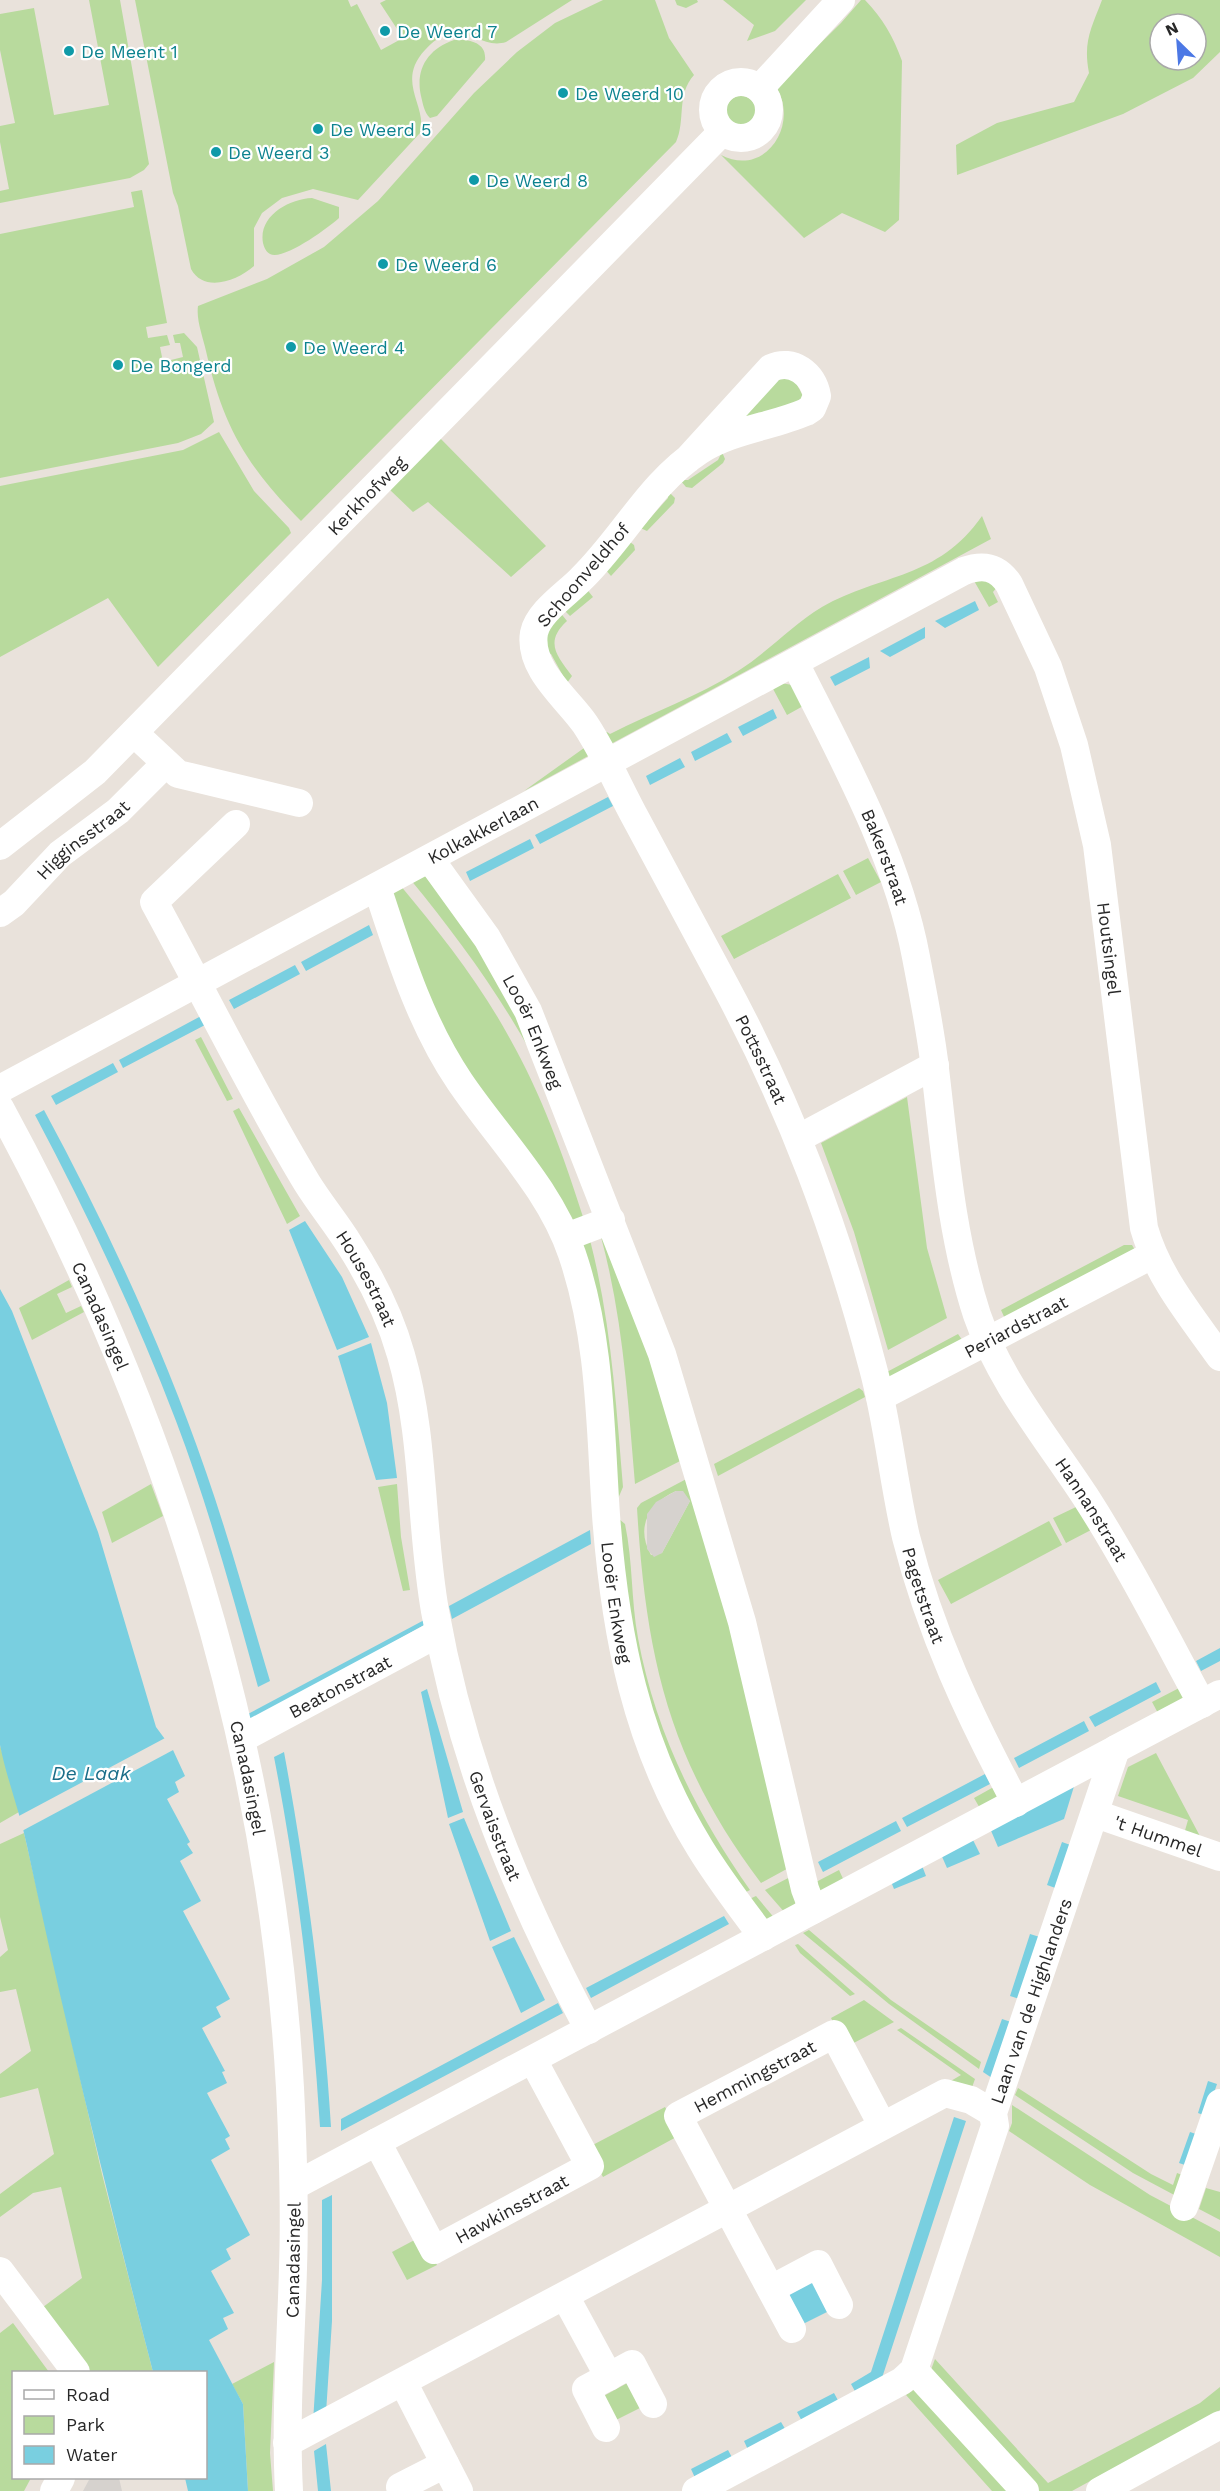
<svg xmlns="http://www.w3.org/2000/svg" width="1220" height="2491" font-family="'Work Sans',sans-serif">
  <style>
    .green { fill: #b8da9d; fill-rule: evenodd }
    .plaza { fill: #d6d2ce }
    .water { fill: #79cfe0 }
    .pier { fill: #e9e2db }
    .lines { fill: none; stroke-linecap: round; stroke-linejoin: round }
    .minor { stroke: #fff; stroke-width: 28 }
    .culture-dot { fill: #0f9aa8; stroke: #fff; stroke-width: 2 }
    .labels { text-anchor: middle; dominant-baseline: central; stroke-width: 4.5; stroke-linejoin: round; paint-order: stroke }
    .culture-label { font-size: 18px; fill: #0d838f; stroke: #fff; text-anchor: start }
    .street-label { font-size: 18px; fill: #282828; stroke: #fff }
    .water-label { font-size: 20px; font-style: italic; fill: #1b6e89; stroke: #fff }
  </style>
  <rect width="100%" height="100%" fill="#e9e2db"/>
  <path class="green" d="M89,0H120L149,164L144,170L130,178L0,203V191L9,189L0,142V126L15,123L0,50V14L34,8L54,115L109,105Z
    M135,0H348L351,7L357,4L381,50L403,38L380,3L386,0H572L506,42C477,51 460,12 425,50C395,82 428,106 420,133L358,200L313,189L282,198L262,213L254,228V266C237,281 204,293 191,269L178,206L173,193Z
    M603,0H655L669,38L694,75C676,95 686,120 676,142L301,521C247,466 223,427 206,351C203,337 196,320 198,306L267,279L324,247L378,201L474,93L517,52L555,23Z
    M675,0H697L698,2L686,8L677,5Z
    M723,0H806L775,31L747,41L754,25Z
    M861,0H865C883,19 893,36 902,61L899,220L885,232L842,213L804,238L721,155C765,178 800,125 776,87L841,23Z
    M1102,0H1220V52L1193,78L1123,114L957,175L956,145L997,123L1074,102L1089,73C1083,42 1091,29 1102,0ZM1160,24H1196V60H1160Z
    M454,40C468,39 487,42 485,60L437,116L430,118C424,112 423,104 421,96C415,69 428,49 454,40Z
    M726 111a15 15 0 1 1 30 0a15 15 0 1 1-30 0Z
    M142,190L167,323L146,327L148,338L167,335L170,345L160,347L163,362L183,357L180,343H175L173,335L184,333L197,347L214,422L201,434L178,443L0,478V234L134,207L131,192Z
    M312,198L339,207V218C328,228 283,261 270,254C266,252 264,247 263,243C258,216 289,199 312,198Z
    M793,377L803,396L800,402L733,422L772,380Z
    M219,432L254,491L289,528L291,533L158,667L108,598L0,657V486L183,450Z
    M440,438L546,546L511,577L428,502L413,512L389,489Z
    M722,452L725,459L723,463L692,488L686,487L680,480H688L718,460Z
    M668,491L675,498L674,503L647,531L636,526L644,525L668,498Z
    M982,516L991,539L609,745L600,735L607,732L610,734C653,712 697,697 738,671C768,652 792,625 822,607C882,573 937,580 982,516Z
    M626,539L634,545L635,550L611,576L604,568Z
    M981,576L998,586L993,592L998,602L989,607L973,579Z
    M585,587L593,597L570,616L562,608Z
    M559,611L567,621C544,642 557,656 572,676L567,683L551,654L545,652V637Z
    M781,683L792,685L805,705L787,715L772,687Z
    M584,748L590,755L524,791Z
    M868,858L881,882L856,895L843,871Z
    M838,874L851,898L734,959L721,936Z
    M425,876L490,956L533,1056C498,992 456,935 410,879Z
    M400,885C440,933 479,982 509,1037C542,1095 564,1157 584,1220L575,1223L449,1052L390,890Z
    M201,1037L233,1099L227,1101L195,1040Z
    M907,1097L927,1248L947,1318L888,1350L854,1232L821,1143Z
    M239,1108L300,1216L287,1224L233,1111Z
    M601,1237L607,1239L688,1457L635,1484C628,1401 623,1318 601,1237Z
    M590,1240C611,1321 616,1403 623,1487L617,1501L578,1249Z
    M1124,1245H1132L1135,1250L1006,1321L1001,1310Z
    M69,1280L72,1287L57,1294L66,1313L81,1306L84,1312L32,1340L19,1308Z
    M958,1334L965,1344L895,1381L885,1373Z
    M859,1388L863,1391L865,1397L718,1476L714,1464Z
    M692,1476L794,1865L761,1883C669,1761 646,1658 637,1508L641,1503ZM676,1491L690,1501L662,1553L651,1555C635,1527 649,1503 676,1491Z
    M151,1484L163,1516L112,1543L102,1512Z
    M397,1484L401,1537L410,1590L403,1591L378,1487Z
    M1076,1507L1091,1530L1066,1543L1053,1518Z
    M618,1518L625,1524C633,1562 631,1600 638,1638C655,1731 696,1813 750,1890L740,1895L716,1862L636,1686Z
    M1049,1521L1062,1545L951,1604L938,1580Z
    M1183,1686V1698L1159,1715L1152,1702Z
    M0,1745L19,1812L0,1823Z
    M1156,1753L1202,1840L1184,1834L1188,1820L1118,1796L1128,1767Z
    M999,1784V1796L981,1810L974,1798Z
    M24,1833L102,2174L153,2372H84L39,2310L82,2278L61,2187L33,2193L0,2217V2194L54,2154L38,2088L0,2098V2074L31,2051L16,1989L0,1992V1957L8,1950L0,1917V1844Z
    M839,1870L845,1883L820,1892L816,1882Z
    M796,1874L800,1898L786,1914L765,1890Z
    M756,1896L776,1920L769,1922L745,1901Z
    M809,1930L891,2000L981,2062L979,2069L889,2004L803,1933Z
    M798,1944L855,1994L850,1996L800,1953L795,1945Z
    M864,2000L894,2022L846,2047L831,2018Z
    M901,2028L975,2079L970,2093L944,2085L961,2075L897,2030Z
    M1018,2088L1151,2174L1173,2185L1177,2173L1185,2176L1178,2197L1133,2173L1015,2095Z
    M1012,2105L1150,2195L1220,2232V2257L1090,2185L1009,2131L1012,2123Z
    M665,2107L680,2135L603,2177L587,2148Z
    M1206,2188L1220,2192V2220L1199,2209Z
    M422,2236L437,2265L407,2280L392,2252Z
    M13,2323L49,2372H14V2478H31L24,2491H0V2333Z
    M935,2359L1048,2483L1200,2403L1220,2387V2410L1072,2491H1034L929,2375Z
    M274,2362L270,2453L273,2491H248L243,2404L232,2384Z
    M631,2381L644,2406L612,2422L600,2398Z
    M918,2387L1017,2491H992L906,2395Z"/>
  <path class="plaza" d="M676,1491H683L690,1501L662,1553L654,1557L647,1549V1514L656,1502Z
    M90,2478H119L122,2491H83Z"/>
  <path class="water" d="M975,601L979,610L945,628L935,621Z
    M925,627V638L890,657L880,651Z
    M869,657L870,668L835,686L830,677Z
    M773,709L777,718L743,736L738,727Z
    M727,733L732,742L695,761L691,752Z
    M680,758L685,767L650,785L646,776Z
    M608,797L613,806L540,844L535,835Z
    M530,839L534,848L470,881L466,872Z
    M369,925L373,935L306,971L301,962Z
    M295,965L300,974L234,1009L229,1000Z
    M201,1016L205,1025L123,1068L119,1060Z
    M113,1063L118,1072L56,1105L51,1096Z
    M44,1110C107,1227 163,1347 206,1472C230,1541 249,1611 270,1681L258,1687C233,1597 209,1508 176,1421C136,1316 88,1215 35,1115Z
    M305,1221L342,1277L369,1337L337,1350L289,1230Z
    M0,1289L12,1311L98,1532L156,1727L173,1750L185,1776L175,1782L179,1792L167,1799L190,1842L187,1844L193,1853L180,1861L201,1901L183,1911L230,1999L216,2007L221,2017L202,2028L225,2071L222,2072L227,2083L207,2093L230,2136L225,2139L230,2149L211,2160L250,2235L226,2249L231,2259L211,2271L234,2313L223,2318L228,2329L209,2340L243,2404L248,2491H188L185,2478H206V2372H153C108,2198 65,2023 27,1846C20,1812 7,1780 0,1745Z
    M371,1343L387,1403L397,1478L376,1480L338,1356Z
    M590,1530L591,1544L452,1619L449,1606Z
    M428,1618L426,1624L254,1720L246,1715Z
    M1220,1648V1661L1201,1671L1196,1661Z
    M1156,1682L1161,1692L1095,1727L1089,1717Z
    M427,1689L463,1812L448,1818L421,1692Z
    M1084,1721L1089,1731L1019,1768L1014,1758Z
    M284,1752C307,1877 323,2000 331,2127H320C312,2002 298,1880 274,1757Z
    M985,1774L990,1784L907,1827L902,1818Z
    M1076,1780L1064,1819L998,1847L989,1826Z
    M464,1818L511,1931L490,1941L449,1824Z
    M896,1821L901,1831L823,1872L818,1862Z
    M971,1836L980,1854L947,1868L940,1852Z
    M1062,1842L1076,1847L1061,1890L1047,1885Z
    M921,1863L926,1876L894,1889L890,1879Z
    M724,1916L729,1924L591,1998L586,1988Z
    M1030,1934L1043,1938L1023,2000L1010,1996Z
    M514,1937L545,2000L521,2013L492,1947Z
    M558,2003L563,2013L341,2131V2119Z
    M1002,2019L1014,2023L995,2080L983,2072Z
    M1208,2081L1217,2084L1206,2116L1198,2113Z
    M954,2117L966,2121L881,2381L857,2395L851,2384L871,2372Z
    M1190,2132L1199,2135L1188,2166L1179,2163Z
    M332,2195V2321L326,2413L313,2422L322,2280V2200Z
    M817,2279L833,2309L801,2325L785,2295Z
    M834,2393L840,2404L803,2423L797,2412Z
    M781,2422L787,2432L749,2452L744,2441Z
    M326,2444L331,2491H318L314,2451Z
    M728,2450L734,2461L696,2480L691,2469Z"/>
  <path class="pier" d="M167,1737L175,1749L20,1832L17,1817Z"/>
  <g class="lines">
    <g class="minor">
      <circle cx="741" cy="110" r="28"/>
      <path d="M760,88L841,0"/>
      <path id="s1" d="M688,459L771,368C793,358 813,374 817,396L812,408L806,412C771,427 731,430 699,451C650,483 623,538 582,578C568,593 538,612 534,633C528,669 568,699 585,724C605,754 619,788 636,819C665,874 696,930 725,985C792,1110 837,1231 873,1368C888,1423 893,1481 906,1537C930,1632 970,1717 1016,1803"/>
      <path id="s2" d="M795,663C841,755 897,855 916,957C923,994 931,1032 935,1069C945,1152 951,1235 977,1315C1000,1382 1047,1438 1085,1496C1128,1563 1164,1634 1202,1704"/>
      <path d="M134,733L178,774L299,803"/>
      <path id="s3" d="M236,824L154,902C205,995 252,1092 307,1183C320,1204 336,1223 349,1244C371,1278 390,1316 401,1355C425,1437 420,1526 435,1611C462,1763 517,1894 589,2030"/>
      <path id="s4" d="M0,846L95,772L722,132"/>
      <path id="s5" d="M430,859L487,938L528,1011L662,1354L742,1622L805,1889L813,1910"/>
      <path id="s6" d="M377,887C399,954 420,1023 460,1082C498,1138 550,1189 572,1254C601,1339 600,1427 606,1515C615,1635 636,1744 700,1848C719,1879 741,1908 763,1937"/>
      <path id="s7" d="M0,913L14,903L60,854L118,811L165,764"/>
      <path id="s8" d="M0,1089L964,571C983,564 997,566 1009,584L1048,667L1074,745L1097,845L1144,1228C1158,1277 1191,1316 1220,1357"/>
      <path id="s9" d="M0,1108C164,1409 271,1744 290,2088C293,2148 295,2208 293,2268C291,2342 285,2416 289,2491"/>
      <path d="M799,1138L935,1065"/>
      <path d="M566,1237L611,1220"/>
      <path id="s10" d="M880,1397L1152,1255"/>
      <path id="s11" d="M241,1739L439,1633"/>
      <path d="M1116,1749L1220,1694"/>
      <path id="s12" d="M1096,1814L1220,1857"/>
      <path id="s13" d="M377,2142L434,2250L590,2166L533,2060"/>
      <path d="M294,2186L1116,1749L993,2113L995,2126L914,2370L902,2381L696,2491"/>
      <path d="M1184,2207L1220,2103"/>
      <path d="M0,2271L76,2372"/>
      <path d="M771,2289L818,2264L839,2305"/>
      <path d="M565,2296L609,2377"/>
      <path id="s14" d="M792,2329L678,2116L834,2034L882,2125"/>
      <path d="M914,2370L1025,2491"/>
      <path d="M403,2382L459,2491"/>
      <path d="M606,2428L586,2389L632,2364L653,2404"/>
      <path d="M287,2443L945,2093L971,2100L993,2113"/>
      <path d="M54,2491L61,2478"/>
      <path d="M402,2491L400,2487L445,2464"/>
      <path d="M1100,2491L1220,2425"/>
    </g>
  </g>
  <g class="culture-dot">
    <circle cx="385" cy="31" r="6"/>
    <circle cx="69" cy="51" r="6"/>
    <circle cx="563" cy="93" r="6"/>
    <circle cx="318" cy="129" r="6"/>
    <circle cx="216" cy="152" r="6"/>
    <circle cx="474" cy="180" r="6"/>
    <circle cx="383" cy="264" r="6"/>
    <circle cx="291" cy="347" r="6"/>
    <circle cx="118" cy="365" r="6"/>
  </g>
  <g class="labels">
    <g class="culture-label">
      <text x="397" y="31">De Weerd 7</text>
      <text x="81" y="51">De Meent 1</text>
      <text x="575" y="93">De Weerd 10</text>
      <text x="330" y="129">De Weerd 5</text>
      <text x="228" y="152">De Weerd 3</text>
      <text x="486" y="180">De Weerd 8</text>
      <text x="395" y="264">De Weerd 6</text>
      <text x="303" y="347">De Weerd 4</text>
      <text x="130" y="365">De Bongerd</text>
    </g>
    <g class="street-label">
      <text stroke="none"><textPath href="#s4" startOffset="508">Kerkhofweg</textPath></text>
      <text transform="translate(583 575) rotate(-49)">Schoonveldhof</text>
      <text stroke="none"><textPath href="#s8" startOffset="548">Kolkakkerlaan</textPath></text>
      <text stroke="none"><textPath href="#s7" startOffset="111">Higginsstraat</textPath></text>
      <text stroke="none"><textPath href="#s2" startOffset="214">Bakerstraat</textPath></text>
      <text stroke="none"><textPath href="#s8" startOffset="1527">Houtsingel</textPath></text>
      <text stroke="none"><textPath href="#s5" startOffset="202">Looër Enkweg</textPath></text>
      <text stroke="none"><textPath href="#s1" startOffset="1054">Pottsstraat</textPath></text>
      <text stroke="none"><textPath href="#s3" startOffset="546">Housestraat</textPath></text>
      <text stroke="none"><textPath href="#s9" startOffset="231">Canadasingel</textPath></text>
      <text stroke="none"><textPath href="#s10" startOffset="153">Periardstraat</textPath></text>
      <text stroke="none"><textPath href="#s2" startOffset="909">Hannanstraat</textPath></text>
      <text stroke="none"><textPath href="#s1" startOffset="1616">Pagetstraat</textPath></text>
      <text stroke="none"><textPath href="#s6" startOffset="771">Looër Enkweg</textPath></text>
      <text stroke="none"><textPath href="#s11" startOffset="112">Beatonstraat</textPath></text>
      <text stroke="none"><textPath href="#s9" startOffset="717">Canadasingel</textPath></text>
      <text stroke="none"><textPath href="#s3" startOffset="1112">Gervaisstraat</textPath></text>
      <text stroke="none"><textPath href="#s12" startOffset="66">'t Hummel</textPath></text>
      <text transform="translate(1031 2001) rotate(-71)">Laan van de Highlanders</text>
      <text stroke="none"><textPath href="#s14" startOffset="328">Hemmingstraat</textPath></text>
      <text stroke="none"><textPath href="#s13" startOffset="210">Hawkinsstraat</textPath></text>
      <text transform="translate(293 2260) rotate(-89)">Canadasingel</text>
    </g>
    <g class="water-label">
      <text x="91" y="1773">De Laak</text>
    </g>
  </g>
  <rect x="12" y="2371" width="195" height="108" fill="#ffffff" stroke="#a9a9a9" stroke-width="1.5"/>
  <rect x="24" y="2390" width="30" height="9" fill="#ffffff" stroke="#a9a9a9" stroke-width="1.5"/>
  <text x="66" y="2401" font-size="18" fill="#282828">Road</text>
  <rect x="24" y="2416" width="30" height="18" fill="#b8da9d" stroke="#a9a9a9" stroke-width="1.5"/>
  <text x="66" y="2431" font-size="18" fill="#282828">Park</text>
  <rect x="24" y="2446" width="30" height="18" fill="#79cfe0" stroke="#a9a9a9" stroke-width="1.5"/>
  <text x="66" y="2461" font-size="18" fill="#282828">Water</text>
  <g transform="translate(1178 42) rotate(335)"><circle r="28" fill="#ffffff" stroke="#a9a9a9" stroke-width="1.5"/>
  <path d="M0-4.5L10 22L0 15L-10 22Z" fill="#4c78e5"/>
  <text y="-9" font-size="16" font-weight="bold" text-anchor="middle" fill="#282828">N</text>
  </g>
</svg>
